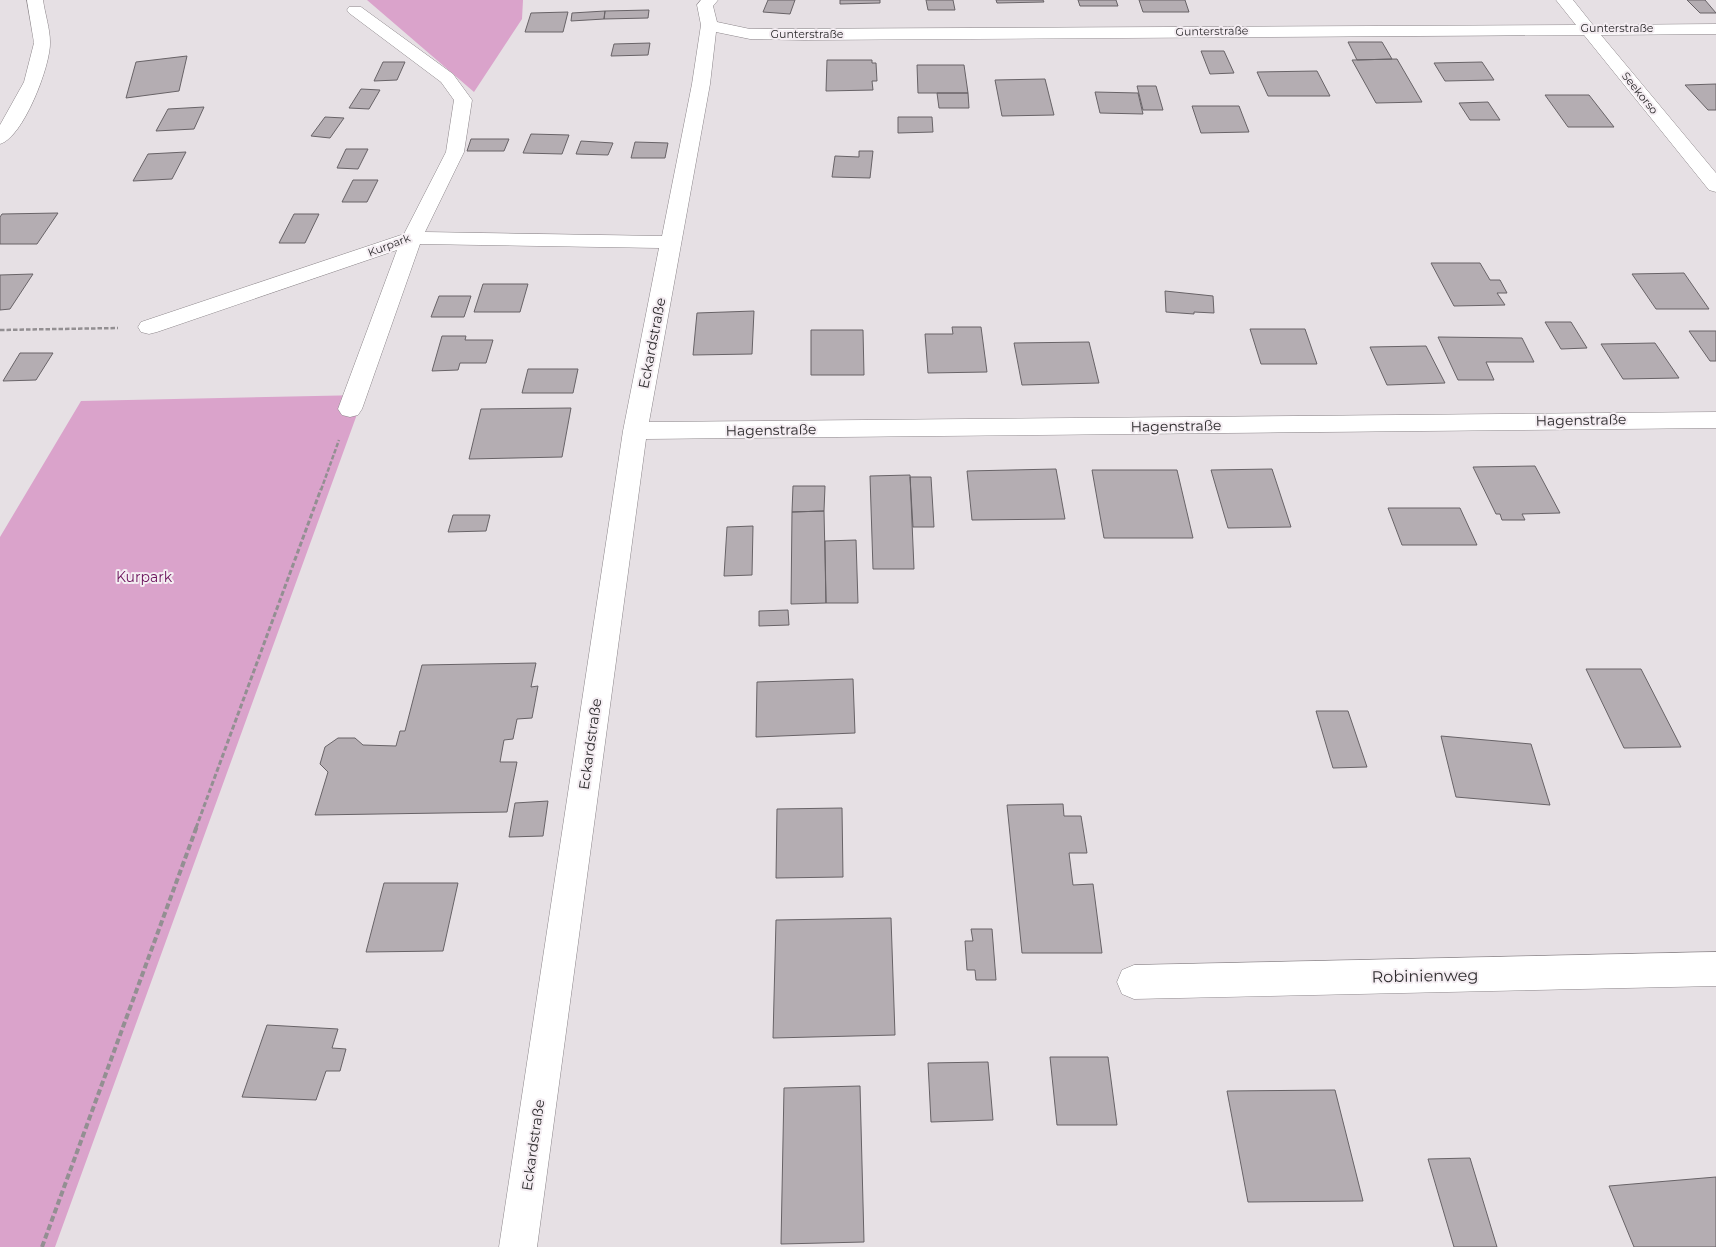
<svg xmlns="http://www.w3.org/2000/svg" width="1716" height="1247" font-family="Montserrat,sans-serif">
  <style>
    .green { fill: #daa3cb }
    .building { fill: #b4adb2; stroke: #686367 }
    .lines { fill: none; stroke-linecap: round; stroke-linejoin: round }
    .minor-casing { stroke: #8c868a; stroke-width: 1 }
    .path-far2 { stroke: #938f92; stroke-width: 2.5; stroke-dasharray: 4.5 2; stroke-linecap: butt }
    .path-far1 { stroke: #938f92; stroke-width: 3; stroke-dasharray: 5 2.5; stroke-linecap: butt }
    .path { stroke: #938f92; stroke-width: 4; stroke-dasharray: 6 3; stroke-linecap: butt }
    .minor { fill: #fff; fill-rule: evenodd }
    .labels { text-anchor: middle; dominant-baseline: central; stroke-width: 4; stroke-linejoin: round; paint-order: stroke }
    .far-street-label { font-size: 11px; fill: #2c2a2c; stroke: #f4edf2 }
    .street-label { font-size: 14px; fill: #2c2a2c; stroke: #f4edf2 }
    .park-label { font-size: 14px; fill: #6a125b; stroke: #f4edf2 }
    .near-street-label { font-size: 16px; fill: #2c2a2c; stroke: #f4edf2 }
  </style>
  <rect width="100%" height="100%" fill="#e6e0e4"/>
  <path class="green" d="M367,0H523L522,19L474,92Z
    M364,395L55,1247H0V537L81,401Z"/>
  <path class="building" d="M768,0H795L790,14L763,12Z
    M840,0H880V3L840,4Z
    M926,0H953L955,10H928Z
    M996,0H1043L1044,2L997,3Z
    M1078,0H1116L1118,6H1080Z
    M1139,0H1185L1189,12H1143Z
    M1687,0H1705L1716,13H1700Z
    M649,10L648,18L604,19L605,11Z
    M605,11L604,19L571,21L572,13Z
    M568,12L563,32H525L531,13Z
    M1348,42H1382L1392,59L1357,60Z
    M650,43L648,55L611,56L614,44Z
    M1201,51H1224L1234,73L1210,74Z
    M187,56L179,91L126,98L136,62Z
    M1397,59L1422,102L1376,103L1352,60Z
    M827,60H872V63H876L877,81H872L873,90L826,91Z
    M383,62H405L397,80L374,81Z
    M1482,62L1494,80L1445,81L1434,63Z
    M917,65H964L968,93H918Z
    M1317,71L1330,96H1268L1257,72Z
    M1045,79L1054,115L1002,116L995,80Z
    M1716,84V110H1708L1685,85Z
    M1137,86H1156L1163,110H1143Z
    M361,89L380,90L369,109L349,108Z
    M1095,92L1138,93L1143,114L1100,113Z
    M937,93H968L969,108H939Z
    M1545,95H1589L1614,127H1568Z
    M1488,102L1500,120H1470L1459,103Z
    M1192,106H1239L1249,132L1201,133Z
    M204,107L194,129L156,131L168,109Z
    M325,117L344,118L330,138L311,136Z
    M898,117H932L933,132L898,133Z
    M531,134L569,135L562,154L523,153Z
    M471,139H509L504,151H467Z
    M581,141L613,143L608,155L576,154Z
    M635,142L668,143L665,158H631Z
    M346,149H368L358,169L337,168Z
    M859,151H873L870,178L832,177L835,156L859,157Z
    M186,152L172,179L133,181L148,154Z
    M353,180H378L367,202H342Z
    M58,213L37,244H0V217L2,214Z
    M294,214H319L305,243H279Z
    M1431,263H1480L1490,280H1500L1507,293H1497L1505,305L1454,306Z
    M1684,273L1709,309H1656L1632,274Z
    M33,274L10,309L0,310V275Z
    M483,284H528L520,312H474Z
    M1165,291L1213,296L1214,313L1194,312V314L1166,312Z
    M439,296H471L464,317H431Z
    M754,311L752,354L693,355L697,313Z
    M1545,322H1571L1587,348L1561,349Z
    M952,327H981L987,372L928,373L925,334H953Z
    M1250,329H1305L1317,364H1261Z
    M811,330H863L864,375H811Z
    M1689,331H1716V361H1710Z
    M442,336H466L465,340H493L486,363H460L458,370L432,371Z
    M1438,337L1522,338L1534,362H1486L1494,380H1458Z
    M1089,342L1099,383L1022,385L1014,343Z
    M1655,343L1679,378L1623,379L1601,344Z
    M1426,346L1445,383L1387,385L1370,347Z
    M20,353H53L36,380L3,381Z
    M528,369H578L573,393H522Z
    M571,408L562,457L469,459L481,409Z
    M1535,466L1560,513L1522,514L1525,520H1502L1500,514H1496L1473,467Z
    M1056,469L1065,519L972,520L967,471Z
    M1272,469L1291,527L1228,528L1211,470Z
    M1092,470H1177L1193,538H1104Z
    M910,475L914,569H873L870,476Z
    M910,477H931L934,527H913Z
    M793,486H825L824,511L792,512Z
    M1388,508H1460L1477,545H1402Z
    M824,511L826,603L791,604L792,512Z
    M453,515H490L486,531L448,532Z
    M753,526L752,575L724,576L727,527Z
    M856,540L858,603H826L825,541Z
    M788,610L789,625L759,626V611Z
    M536,663L531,687L538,686L532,718L517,719L513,739L504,740L500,762H517L507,812L315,815L328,772L320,764L325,747L338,738H355L363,745L396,746L400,731H405L422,665Z
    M1586,669H1641L1681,747L1624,748Z
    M853,679L855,733L756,737L757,682Z
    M1316,711H1348L1367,767L1333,768Z
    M1441,736L1531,744L1550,805L1456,797Z
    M548,801L543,836L509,837L515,803Z
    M1063,804L1064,816H1081L1087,853H1069L1073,885L1093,884L1102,953H1022L1007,805Z
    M842,808L843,877L776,878L777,809Z
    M384,883H458L443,951L366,952Z
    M891,918L895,1035L773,1038L776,920Z
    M971,929H992L996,980H976L975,970H967L965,941H973Z
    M267,1025L338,1029L332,1048L346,1049L340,1071H326L316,1100L242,1097Z
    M1050,1057H1108L1117,1125H1057Z
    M988,1062L993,1120L931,1122L928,1063Z
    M860,1086L864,1242L781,1244L784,1088Z
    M1335,1090L1363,1201L1248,1202L1227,1091Z
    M1470,1158L1497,1247H1454L1428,1159Z
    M1716,1177V1247H1634L1609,1186Z"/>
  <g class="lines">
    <defs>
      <path id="minor" d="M27,0H43C45,14 50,29 50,42C51,65 23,138 0,144V125L24,82L34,43Z
        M701,0H718L713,6L717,22L750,29L1576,25L1556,0H1573L1593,25L1716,24V34L1601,35L1716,173V192L1709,190L1584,35L804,40L750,39L716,32L710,84L649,422L1716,412V428L646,439L537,1247H499L623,431L659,248L420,244L362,409L358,415L350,417L342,415L338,409L397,250L157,332L149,334L141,332L138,327L141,322L404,234L446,152L454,100L441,82L349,13L347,10L349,7H361L453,74L472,100L464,152L425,232L662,236L692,84L701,25L697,5Z
        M1716,952V986L1134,999L1122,994L1117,982L1122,970L1134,965Z"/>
    </defs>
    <use href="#minor" class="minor-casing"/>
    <path class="path-far2" d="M0,330L118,328
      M321,490L339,440"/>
    <path class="path-far1" d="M196,828L321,489"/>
    <path class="path" d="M42,1247L197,826"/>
    <use href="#minor" class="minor"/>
  </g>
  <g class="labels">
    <g class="far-street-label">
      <text x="1617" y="28">Gunterstraße</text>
      <text transform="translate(1212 31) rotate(-1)">Gunterstraße</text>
      <text x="807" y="34">Gunterstraße</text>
      <text transform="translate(1640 93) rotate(51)">Seekorso</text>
      <text transform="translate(389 245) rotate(-21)">Kurpark</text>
    </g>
    <g class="street-label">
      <text transform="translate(652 343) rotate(-79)">Eckardstraße</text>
      <text transform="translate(1581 420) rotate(-1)">Hagenstraße</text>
      <text transform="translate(1176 426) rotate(-1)">Hagenstraße</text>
      <text transform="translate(771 430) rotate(-1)">Hagenstraße</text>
      <text transform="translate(590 744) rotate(-82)">Eckardstraße</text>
      <text transform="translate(533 1145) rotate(-82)">Eckardstraße</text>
    </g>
    <g class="park-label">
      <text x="144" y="577">Kurpark</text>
    </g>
    <g class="near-street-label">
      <text transform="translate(1425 976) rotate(-1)">Robinienweg</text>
    </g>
  </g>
</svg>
